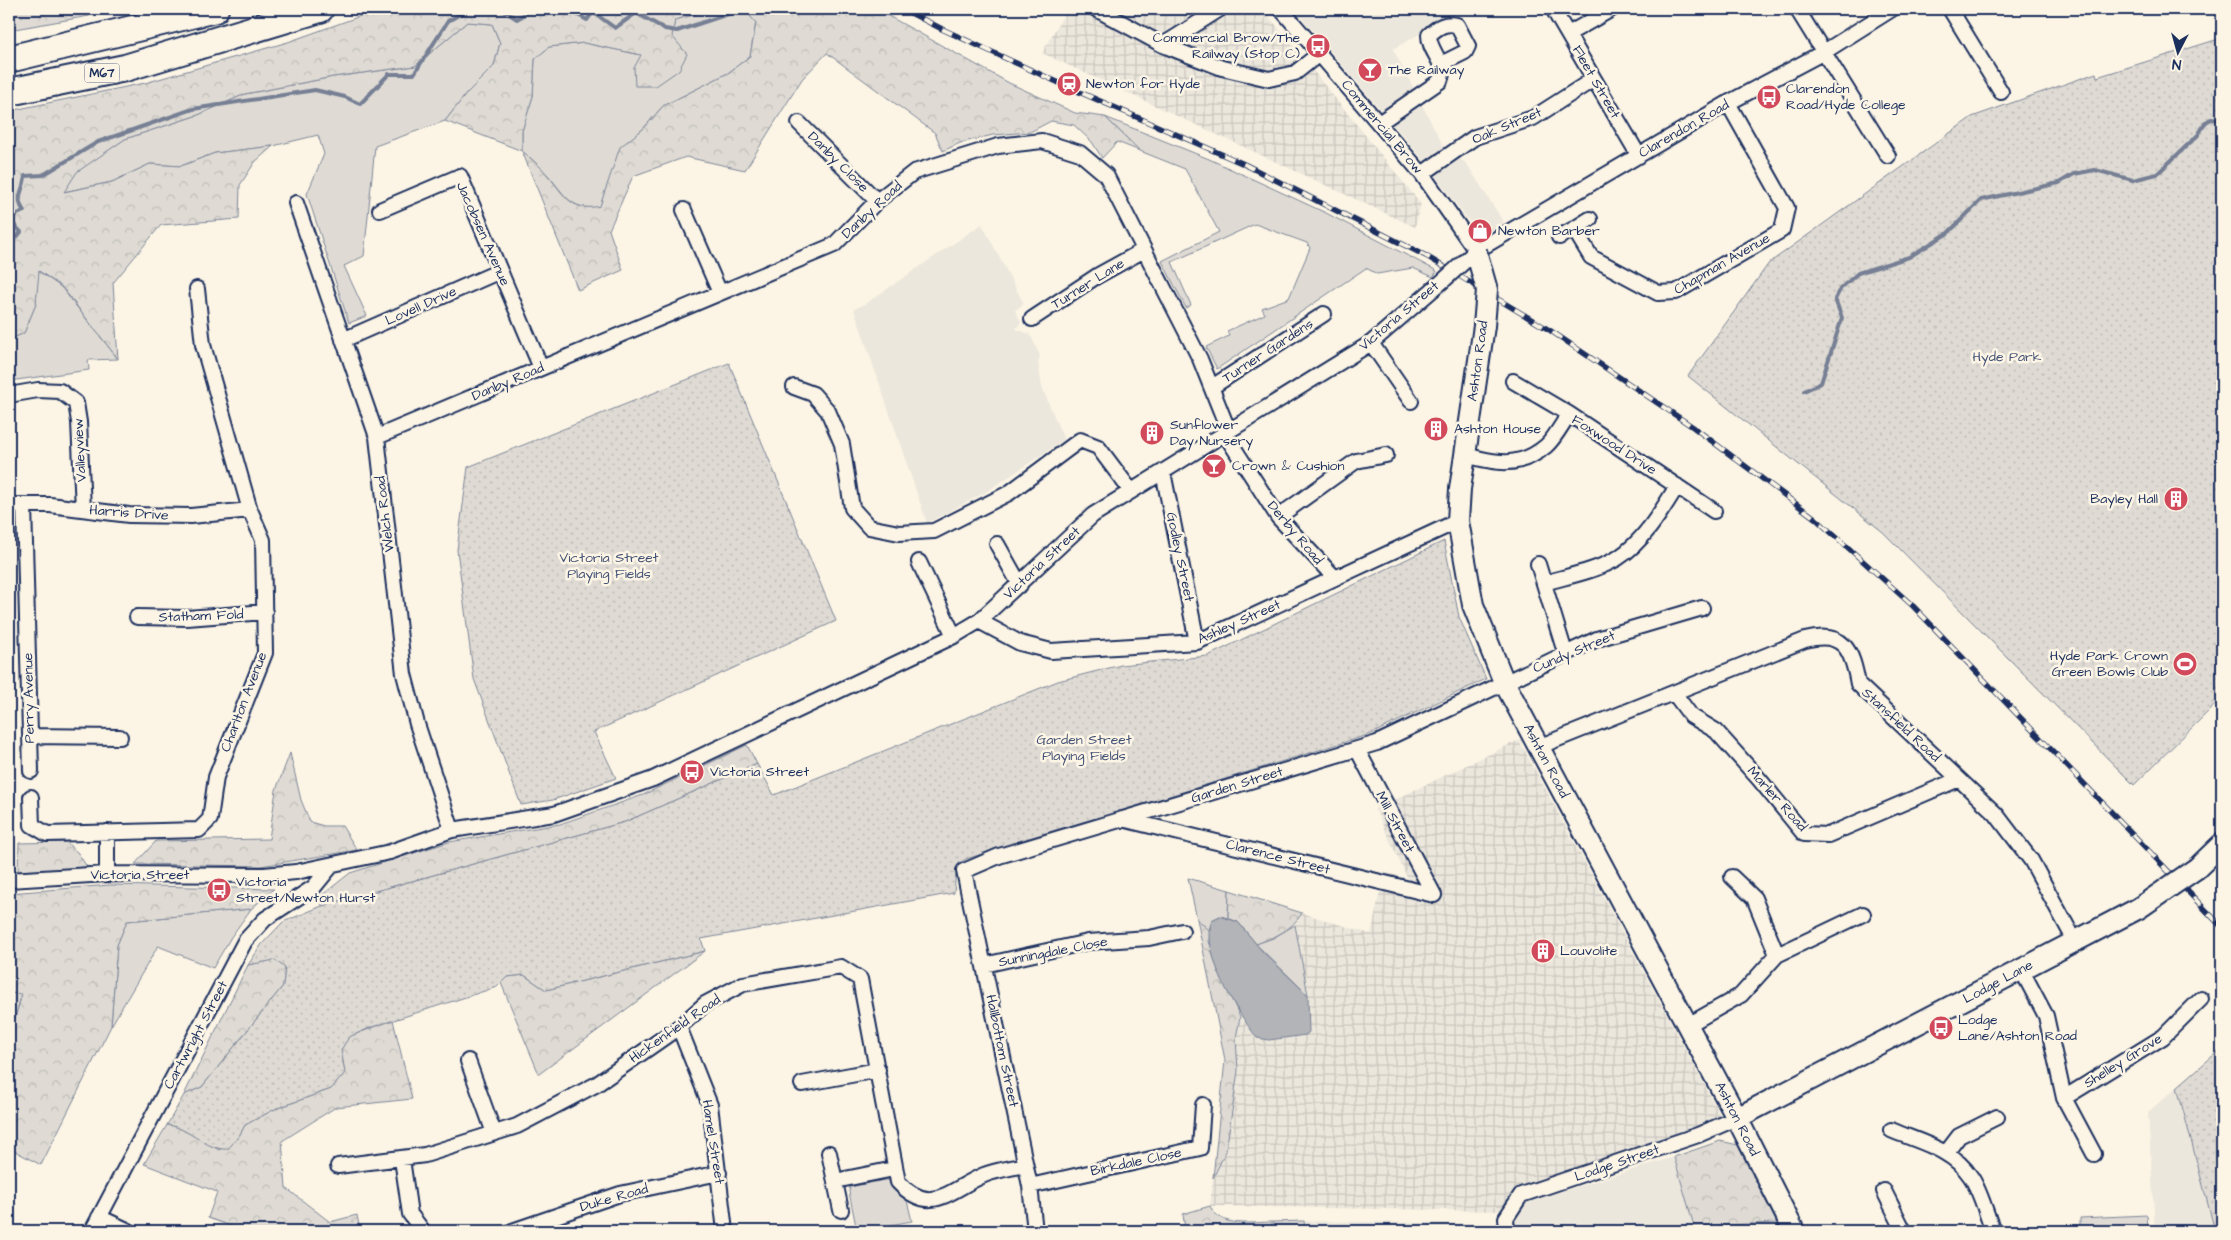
<svg xmlns="http://www.w3.org/2000/svg" width="2231" height="1240" font-family="'Architects Daughter',sans-serif">
  <style>
    .built { fill: #ece7dc }
    .industrial { fill: url(#industrial-grid) }
    .green { fill: #dfdbd4; stroke: #7d8599 }
    .forest { fill: url(#forest-crowns); stroke: #7d8599 }
    .park { fill: url(#park-dots); stroke: #7d8599 }
    .water { fill: #b2b4b8; stroke: #767f94 }
    .lines { fill: none; stroke-linecap: round; stroke-linejoin: round }
    .stream { stroke: #767f94; stroke-width: 4 }
    .street-casing { stroke: #1b2f5e; stroke-width: 18 }
    .secondary-casing { stroke: #1b2f5e; stroke-width: 24 }
    .highway-casing { stroke: #1b2f5e; stroke-width: 30 }
    .street { stroke: #fcf5e5; stroke-width: 14 }
    .secondary { stroke: #fcf5e5; stroke-width: 20 }
    .highway { stroke: #fcf5e5; stroke-width: 26 }
    .rail-casing { stroke: #1b2f5e; stroke-width: 5.5 }
    .rail { stroke: #fcf5e5; stroke-width: 4; stroke-dasharray: 11; stroke-linecap: butt }
    .street-bridge-casing { stroke: #1b2f5e; stroke-width: 18; stroke-linecap: butt }
    .secondary-bridge-casing { stroke: #1b2f5e; stroke-width: 24; stroke-linecap: butt }
    .street-bridge { stroke: #fcf5e5; stroke-width: 14 }
    .secondary-bridge { stroke: #fcf5e5; stroke-width: 20 }
    .labels { text-anchor: middle; dominant-baseline: central; stroke-width: 5; stroke-linejoin: round; paint-order: stroke }
    .shield { fill: #fcf5e5; stroke: #5e6a86; stroke-width: 1 }
    .shield-label { font-size: 12px; font-weight: bold; fill: #1b2f5e }
    .poi-label { font-size: 14px; fill: #1b2f5e; stroke: #fcf5e5; text-anchor: start }
    .street-label { font-size: 14px; fill: #1b2f5e; stroke: #fcf5e5 }
    .park-label { font-size: 14px; fill: #425176; stroke: #fcf5e5 }
  </style>
  <defs>
    <pattern id="industrial-grid" width="8" height="8" patternUnits="userSpaceOnUse" patternTransform="scale(1.25)"><rect width="8" height="8" fill="#ece7dc"/><path d="M0 4h8M4 0v8" fill="none" stroke="#cac6bf"/></pattern>
    <pattern id="forest-crowns" width="20" height="18" patternUnits="userSpaceOnUse" patternTransform="scale(1.25)"><rect width="20" height="18" fill="#dfdbd4"/><path d="M2 6a3 3 0 1 1 6 0M12 15a3 3 0 1 1 6 0" fill="none" stroke="#bfbcb8"/></pattern>
    <pattern id="park-dots" width="8" height="8" patternUnits="userSpaceOnUse" patternTransform="scale(1.25)"><rect width="8" height="8" fill="#dfdbd4"/><path d="M2 2h.1M6 6h.1" fill="none" stroke="#bfbcb8" stroke-width="1.8" stroke-linecap="round"/></pattern>
  </defs>
  <rect width="100%" height="100%" fill="#fcf5e5"/>
  <filter id="ink" filterUnits="userSpaceOnUse"><feTurbulence type="fractalNoise" baseFrequency=".02" numOctaves="2"/><feDisplacementMap in="SourceGraphic" scale="10" xChannelSelector="R" yChannelSelector="G"/><feConvolveMatrix kernelMatrix="1 2 1 2 8 2 1 2 1" color-interpolation-filters="sRGB"/></filter>
  <g filter="url(#ink)">
    <path class="built" d="M1294,9H1465L1393,49L1444,147L1467,164L1504,223L1480,236L1421,157Z
      M982,224L1024,304L1015,310L1021,322L1016,329L1030,334L1040,356L1038,362L1042,387L1064,440L986,492L927,523L854,309L865,304Z
      M2177,1087L2215,1231H2155L2148,1112Z
      M1674,1157L1694,1226L1777,1223L1781,1231H1305L1304,1221L1512,1224L1524,1203Z"/>
    <path class="industrial" d="M1067,9H1263L1421,204L1415,227L1042,53Z
      M1519,740L1721,1116L1691,1130L1530,1184L1514,1193L1502,1211L1210,1206L1213,1178L1226,1151L1238,1071L1236,1038L1240,1017L1257,1038L1269,1040L1306,1035L1309,1032L1308,995L1295,925L1302,913L1371,934L1384,872L1408,879L1375,809Z"/>
    <path class="green" d="M702,9H744L756,22L750,56L728,73L663,106L643,129L621,147L600,207C569,212 564,192 545,172C538,164 530,158 522,151V131L533,96L535,59L549,47L584,43L642,55L671,36L675,20L696,14Z
      M467,22L492,24L500,43L494,66L467,93L445,121L375,146L364,256L344,266L367,316L349,323L307,194L324,154L318,135L273,146L215,153L181,166L150,164L112,182L63,192L76,172L125,139L198,115L245,94L333,77L415,66Z
      M1105,117L1209,159L1326,213L1437,271L1433,277L1413,268L1377,274L1366,268L1217,369L1206,347L1229,336L1227,331L1265,314L1262,308L1289,298L1310,248L1307,243L1255,224L1172,262L1191,305L1186,308L1162,261L1219,232L1185,169L1140,151Z
      M38,271L61,287L118,359L88,360L89,370L9,381V340L24,333L36,304Z
      M1188,878L1229,890L1228,918L1220,916L1212,920L1209,930L1197,919Z
      M251,909L231,937L213,968L158,946L111,1026L117,945L127,921Z
      M1295,925L1308,995L1256,944L1273,938Z
      M9,993H22L9,1039Z
      M884,1180H890L907,1201L912,1221L857,1231L849,1192L850,1187Z
      M2147,1215L2148,1231H2080V1218Z
      M1304,1221L1305,1231H1268L1273,1222Z"/>
    <path class="forest" d="M9,9H87L89,16L9,30Z
      M380,9H702L696,14L675,20L672,36L687,54L679,70L656,86H635L634,68L641,55L584,43L549,47L535,59L533,96L522,131V151C530,158 538,164 545,172C563,192 569,213 600,206L620,147L643,129L663,106L728,73L750,56L756,23L744,9H876L1009,83L1075,113L1105,117L1140,151L1117,142L1102,158L1092,142L1074,125L1051,121L1030,132L993,135L960,143L943,151L935,133L827,53L802,79L745,170L686,157L633,176L609,230L623,270L578,290L522,151L445,121L467,93L494,66L500,43L492,24L467,22L415,66L333,77L245,94L198,115L125,139L77,172L64,192L112,182L150,164L181,166L215,153L273,146L255,162L240,185L239,219L161,225L113,283L118,359L62,287L39,271L36,304L24,333L9,340V111L145,83L288,42Z
      M747,745L757,764L625,822L322,906L321,896L350,873L449,842L560,824L643,795Z
      M290,753L301,800L310,822L324,826H342L357,850L261,866L135,864L156,841L269,839L276,790Z
      M66,842L78,853L87,867L18,872L19,843Z
      M111,885L274,889L251,909L127,921L117,945L111,1026L41,1165L9,1148V1039L22,994L9,993V893Z
      M1229,890L1302,913C1292,930 1275,937 1256,944L1238,922L1228,918Z
      M1197,919L1209,930V941L1218,969L1240,1017L1236,1038L1238,1071L1226,1151L1213,1178L1225,1060Z
      M705,951L539,1074L501,983L507,977L524,975L546,990Z
      M275,959L285,968L283,986L202,1087L184,1095L248,965Z
      M393,1020L412,1099L336,1107L282,1141L286,1188L330,1222L357,1215L360,1231H245L208,1218L217,1192L144,1164L167,1125L176,1126L219,1150L239,1136L245,1125L275,1109L331,1089L345,1073L341,1050L348,1037Z
      M1720,1141L1738,1145L1777,1223L1694,1226L1674,1157Z
      M1210,1206C1221,1229 1251,1222 1273,1222L1268,1231H1185L1183,1214Z"/>
    <path class="park" d="M2222,38V698L2134,785L1883,532L1688,376L1769,263L1972,117L2096,73L2097,77Z
      M729,363L836,621L594,732L616,778L553,800L521,805L474,679L457,550L468,467Z
      M1444,541L1459,617L1486,679L1371,734L966,859L959,863L956,872L954,893L701,939L705,951L546,990L524,975L507,977L497,987L372,1027L349,1037L341,1050L345,1073L331,1089L275,1109L245,1125L239,1136L228,1149C206,1151 189,1127 167,1125L184,1095L202,1087L283,986L285,968L275,960L248,965L262,944L283,922L322,906L625,822L757,764L774,795L1058,681L1121,665L1208,656Z
      M2222,1048V1231H2215L2177,1087Z"/>
    <path class="water" d="M1220,916L1238,922L1263,952L1308,995L1309,1032L1306,1035L1269,1040L1257,1038C1236,1011 1201,954 1212,920Z"/>
    <g class="lines">
      <path class="stream" d="M501,9L517,19L525,14L527,9
        M567,9L587,20L593,12L615,28L636,13L665,29L677,31L743,9
        M9,218L24,211C14,197 24,191 25,176L43,175L98,142L193,109L315,90L345,97L360,104L389,74H414L448,21L469,9
        M9,219L21,232L17,237L9,240
        M1804,391L1821,383L1842,318L1835,299L1841,288L1858,273L1909,257L1948,233L1981,200L2059,183L2074,174L2095,170L2133,180L2157,174L2198,135L2206,122L2211,119L2222,120"/>
      <defs>
        <path id="street" d="M1096,9L1163,45L1222,68L1269,79L1295,73L1319,54
          M1281,9L1422,174L1476,251L1728,103L1824,52L1892,9
          M1553,9L1639,156
          M1797,9L1888,156
          M1950,9L2001,92
          M1568,34L1612,9
          M1163,45L1220,9
          M799,123L877,201
          M1379,123L1440,81C1448,63 1429,53 1429,35C1438,27 1445,22 1457,25L1468,46L1465,52L1441,64
          M1422,174L1475,137L1533,118L1594,79
          M296,203L377,437L404,674L417,724L452,830
          M380,210L460,176L541,368
          M684,210L720,293
          M1574,229L1590,219
          M1559,237L1574,229L1591,257L1658,293L1676,292L1782,230L1787,208L1728,103
          M1032,319L1097,276L1144,250
          M343,340L500,271
          M1371,343L1411,401
          M1513,381L1569,414
          M794,387L813,394L828,411L842,444L852,508L869,527L899,533L934,531L1009,493L1080,440L1098,447L1131,491
          M1212,387L1324,314
          M9,395L38,390L60,391L76,403L79,422L83,509
          M1225,434L1278,517L1335,578
          M377,437L834,245L877,201L914,172L998,146L1042,141L1080,153L1106,175L1200,359L1229,432
          M1465,455C1495,463 1519,469 1546,446C1555,438 1562,424 1569,414L1714,511
          M1163,472L1197,642
          M9,505H50L129,515L191,516L250,510
          M24,505L31,771
          M1278,517L1356,461L1386,455
          M997,544L1020,585
          M919,562L954,636
          M1538,564L1563,646
          M1544,583C1568,576 1596,571 1618,558C1644,541 1661,512 1677,486
          M137,617L187,618L265,612
          M979,621L1020,643L1051,651L1197,642L1458,521
          M1674,693L1691,716L1716,731L1759,779L1804,834L1828,835L1959,779
          M30,736L120,737
          M1538,747L1805,640C1844,630 1852,650 1858,684L1996,814L2031,860L2075,941
          M1357,749L1434,895
          M31,797L32,825L47,834L199,830L210,819L216,777L265,653L263,540L250,510L203,345L197,289
          M1122,819L1434,895
          M107,832V874
          M1732,877L1754,898L1777,955
          M9,880L107,874L264,875L296,872L390,852L452,830L554,814L653,779L954,636L979,621L1093,515L1371,343L1445,279
          M984,965L1088,942L1149,938L1182,931
          M2021,969L2046,1016L2064,1098L2094,1154
          M1688,1025L1741,995L1777,955L1863,914
          M679,1027L710,1105L725,1231
          M468,1061L494,1133
          M802,1084L878,1070
          M2064,1098L2163,1037L2201,999
          M1891,1130C1919,1142 1953,1149 1971,1177C1981,1192 1986,1214 1993,1231
          M829,1153L841,1210
          M1946,1153L1959,1136L1997,1117
          M402,1159L410,1214L423,1231
          M338,1166L425,1155L517,1126L597,1084L679,1027L705,1004L743,984L841,967L860,979L898,1182C931,1217 949,1190 984,1175C996,1170 1012,1168 1025,1165
          M835,1181L894,1169
          M1030,1186L1200,1148L1203,1105
          M1884,1191L1904,1231
          M99,1217L129,1231
          M92,1231L245,941L265,919L314,887L332,865
          M512,1231L620,1194L719,1173
          M1035,1231L1030,1186L964,871L999,856L1377,743L1597,639L1702,608
          M1507,1231L1506,1218L1521,1195L1698,1135L1737,1118"/>
        <path id="secondary" d="M1484,326L1460,489L1458,521L1473,605L1504,682L1737,1118L1794,1231
          M2197,868L2222,844
          M1737,1118L2139,908"/>
        <path id="highway" d="M9,59L215,9
          M9,92L125,68L320,9"/>
      </defs>
      <use href="#street" class="street-casing"/>
      <use href="#secondary" class="secondary-casing"/>
      <use href="#highway" class="highway-casing"/>
      <use href="#street" class="street"/>
      <use href="#secondary" class="secondary"/>
      <use href="#highway" class="highway"/>
      <defs>
        <path id="rail" d="M903,9L942,29L1068,87L1244,164L1426,256L1551,331L1693,427L1815,518L1913,606L2222,927"/>
      </defs>
      <use href="#rail" class="rail-casing"/>
      <use href="#rail" class="rail"/>
      <defs>
        <path id="street-bridge" d="M1445,279L1476,251"/>
        <path id="secondary-bridge" d="M1476,251L1487,290L1484,326
          M2139,908L2197,868"/>
      </defs>
      <use href="#street-bridge" class="street-bridge-casing"/>
      <use href="#secondary-bridge" class="secondary-bridge-casing"/>
      <use href="#street-bridge" class="street-bridge"/>
      <use href="#secondary-bridge" class="secondary-bridge"/>
    </g>
  </g>
  <defs>
    <symbol id="bus-disc" viewBox="-11 -11 22 22"><circle r="9.5" fill="#d1495b" stroke="#fcf5e5"/><path d="M-5-6H5V4H4V6H2V4H-2V6H-4V4H-5ZM-3.5-4V0h7V-4ZM-3.5 1.2v1.5H-2V1.2ZM2 1.2v1.5H3.5V1.2Z" fill="#fff"/></symbol>
    <symbol id="bar-disc" viewBox="-11 -11 22 22"><circle r="9.5" fill="#d1495b" stroke="#fcf5e5"/><path d="M-6-5H6L.8 .8V4.5H3.5V6h-7V4.5H-.8V.8Z" fill="#fff"/></symbol>
    <symbol id="station-disc" viewBox="-11 -11 22 22"><circle r="9.5" fill="#d1495b" stroke="#fcf5e5"/><path d="M-3-6H3Q5-6 5-4V2Q5 4 3 4L4.5 6H3L1.5 4h-3L-3 6H-4.5L-3 4Q-5 4-5 2V-4Q-5-6-3-6ZM-3.5-4v3h7v-3ZM-3.5 1v1.5H-2V1ZM2 1v1.5H3.5V1Z" fill="#fff"/></symbol>
    <symbol id="shop-disc" viewBox="-11 -11 22 22"><circle r="9.5" fill="#d1495b" stroke="#fcf5e5"/><path d="M-5-2.5h2.3a2.7 3.5 0 0 1 5.4 0H5L5.5 6h-11ZM-1.5-2.5h3a1.5 2.3 0 0 0-3 0Z" fill="#fff"/></symbol>
    <symbol id="building-disc" viewBox="-11 -11 22 22"><circle r="9.5" fill="#d1495b" stroke="#fcf5e5"/><path d="M-4-6H4V6H1V3H-1V6H-4ZM-2.5-4.3h1.7v1.8h-1.7ZM.8-4.3h1.7v1.8H.8ZM-2.5-1h1.7V.8h-1.7ZM.8-1h1.7V.8H.8Z" fill="#fff"/></symbol>
    <symbol id="stadium-disc" viewBox="-11 -11 22 22"><circle r="9.5" fill="#d1495b" stroke="#fcf5e5"/><path d="M0-5a6.5 5 0 1 0 0 10a6.5 5 0 1 0 0-10ZM-3.5-1.8h7v3.6h-7Z" fill="#fff"/></symbol>
  </defs>
  <g fill-rule="evenodd">
    <use href="#bus-disc" x="1304" y="32" width="28" height="28"/>
    <use href="#bar-disc" x="1356" y="56" width="28" height="28"/>
    <use href="#station-disc" x="1055" y="70" width="28" height="28"/>
    <use href="#bus-disc" x="1755" y="83" width="28" height="28"/>
    <use href="#shop-disc" x="1466" y="217" width="28" height="28"/>
    <use href="#building-disc" x="1422" y="415" width="28" height="28"/>
    <use href="#building-disc" x="1138" y="419" width="28" height="28"/>
    <use href="#bar-disc" x="1200" y="452" width="28" height="28"/>
    <use href="#building-disc" x="2162" y="485" width="28" height="28"/>
    <use href="#stadium-disc" x="2171" y="650" width="28" height="28"/>
    <use href="#bus-disc" x="678" y="758" width="28" height="28"/>
    <use href="#bus-disc" x="205" y="876" width="28" height="28"/>
    <use href="#building-disc" x="1529" y="937" width="28" height="28"/>
    <use href="#bus-disc" x="1927" y="1014" width="28" height="28"/>
  </g>
  <g class="labels">
    <rect class="shield" x="84.5" y="63.5" width="35" height="19" rx="4"/>
    <g class="shield-label">
      <text x="102" y="73">M67</text>
    </g>
    <g class="poi-label">
      <text x="1300" y="38" text-anchor="end">Commercial Brow/The<tspan x="1300" dy="16">Railway (Stop C)</tspan></text>
      <text x="1388" y="70">The Railway</text>
      <text x="1086" y="84">Newton for Hyde</text>
      <text x="1786" y="89">Clarendon<tspan x="1786" dy="16">Road/Hyde College</tspan></text>
      <text x="1498" y="231">Newton Barber</text>
      <text x="1170" y="425">Sunflower<tspan x="1170" dy="16">Day Nursery</tspan></text>
      <text x="1454" y="429">Ashton House</text>
      <text x="1232" y="466">Crown &amp; Cushion</text>
      <text x="2158" y="499" text-anchor="end">Bayley Hall</text>
      <text x="2168" y="656" text-anchor="end">Hyde Park Crown<tspan x="2168" dy="16">Green Bowls Club</tspan></text>
      <text x="710" y="772">Victoria Street</text>
      <text x="236" y="882">Victoria<tspan x="236" dy="16">Street/Newton Hurst</tspan></text>
      <text x="1560" y="951">Louvolite</text>
      <text x="1958" y="1020">Lodge<tspan x="1958" dy="16">Lane/Ashton Road</tspan></text>
    </g>
    <g class="street-label">
      <text transform="translate(1596 82) rotate(60)">Fleet Street</text>
      <text transform="translate(1507 126) rotate(-23)">Oak Street</text>
      <text transform="translate(1382 127) rotate(50)">Commercial Brow</text>
      <text transform="translate(1684 129) rotate(-30)">Clarendon Road</text>
      <text transform="translate(838 162) rotate(45)">Danby Close</text>
      <text transform="translate(872 210) rotate(-43)">Danby Road</text>
      <text transform="translate(483 234) rotate(66)">Jacobsen Avenue</text>
      <text transform="translate(1722 264) rotate(-30)">Chapman Avenue</text>
      <text transform="translate(1088 284) rotate(-32)">Turner Lane</text>
      <text transform="translate(421 306) rotate(-24)">Lovell Drive</text>
      <text transform="translate(1399 316) rotate(-40)">Victoria Street</text>
      <text transform="translate(1268 351) rotate(-33)">Turner Gardens</text>
      <text transform="translate(1478 361) rotate(-82)">Ashton Road</text>
      <text transform="translate(508 382) rotate(-23)">Danby Road</text>
      <text transform="translate(1614 445) rotate(33)">Foxwood Drive</text>
      <text transform="translate(80 450) rotate(-93)">Valleyview</text>
      <text transform="translate(129 513) rotate(4)">Harris Drive</text>
      <text transform="translate(385 514) rotate(-97)">Welch Road</text>
      <text transform="translate(1295 533) rotate(50)">Derby Road</text>
      <text transform="translate(1180 557) rotate(78)">Godley Street</text>
      <text transform="translate(1042 563) rotate(-43)">Victoria Street</text>
      <text transform="translate(201 616) rotate(-2)">Statham Fold</text>
      <text transform="translate(1239 622) rotate(-24)">Ashley Street</text>
      <text transform="translate(1574 652) rotate(-23)">Cundy Street</text>
      <text transform="translate(29 698) rotate(-91)">Perry Avenue</text>
      <text transform="translate(244 702) rotate(-69)">Charlton Avenue</text>
      <text transform="translate(1901 725) rotate(43)">Stansfield Road</text>
      <text transform="translate(1546 761) rotate(62)">Ashton Road</text>
      <text transform="translate(1237 785) rotate(-17)">Garden Street</text>
      <text transform="translate(1777 799) rotate(48)">Marler Road</text>
      <text transform="translate(1395 822) rotate(62)">Mill Street</text>
      <text transform="translate(1278 857) rotate(14)">Clarence Street</text>
      <text x="140" y="875">Victoria Street</text>
      <text transform="translate(1053 952) rotate(-11)">Sunningdale Close</text>
      <text transform="translate(1998 982) rotate(-28)">Lodge Lane</text>
      <text transform="translate(675 1029) rotate(-35)">Hickenfield Road</text>
      <text transform="translate(196 1035) rotate(-62)">Cartwright Street</text>
      <text transform="translate(1002 1051) rotate(78)">Hallbottom Street</text>
      <text transform="translate(2123 1061) rotate(-32)">Shelley Grove</text>
      <text transform="translate(1737 1119) rotate(63)">Ashton Road</text>
      <text transform="translate(713 1142) rotate(81)">Hamel Street</text>
      <text transform="translate(1136 1162) rotate(-12)">Birkdale Close</text>
      <text transform="translate(1617 1163) rotate(-19)">Lodge Street</text>
      <text transform="translate(614 1198) rotate(-16)">Duke Road</text>
    </g>
    <g class="park-label">
      <text x="2007" y="357">Hyde Park</text>
      <text x="609" y="558">Victoria Street<tspan x="609" dy="16">Playing Fields</tspan></text>
      <text x="1084" y="740">Garden Street<tspan x="1084" dy="16">Playing Fields</tspan></text>
    </g>
  </g>
  <rect width="2231" height="1240" fill="none" stroke="#fcf5e5" stroke-width="30"/>
  <rect x="15" y="15" width="2201" height="1210" fill="none" stroke="#1b2f5e" stroke-width="2" filter="url(#ink)"/>
  <g transform="translate(2178 52) rotate(186)" stroke="#fcf5e5" stroke-width="4" paint-order="stroke">
  <path d="M0-4L9 19L0 12L-9 19Z" fill="#1b2f5e"/>
  <text y="-8" font-size="14" font-weight="bold" text-anchor="middle" fill="#1b2f5e">N</text>
  </g>
</svg>
